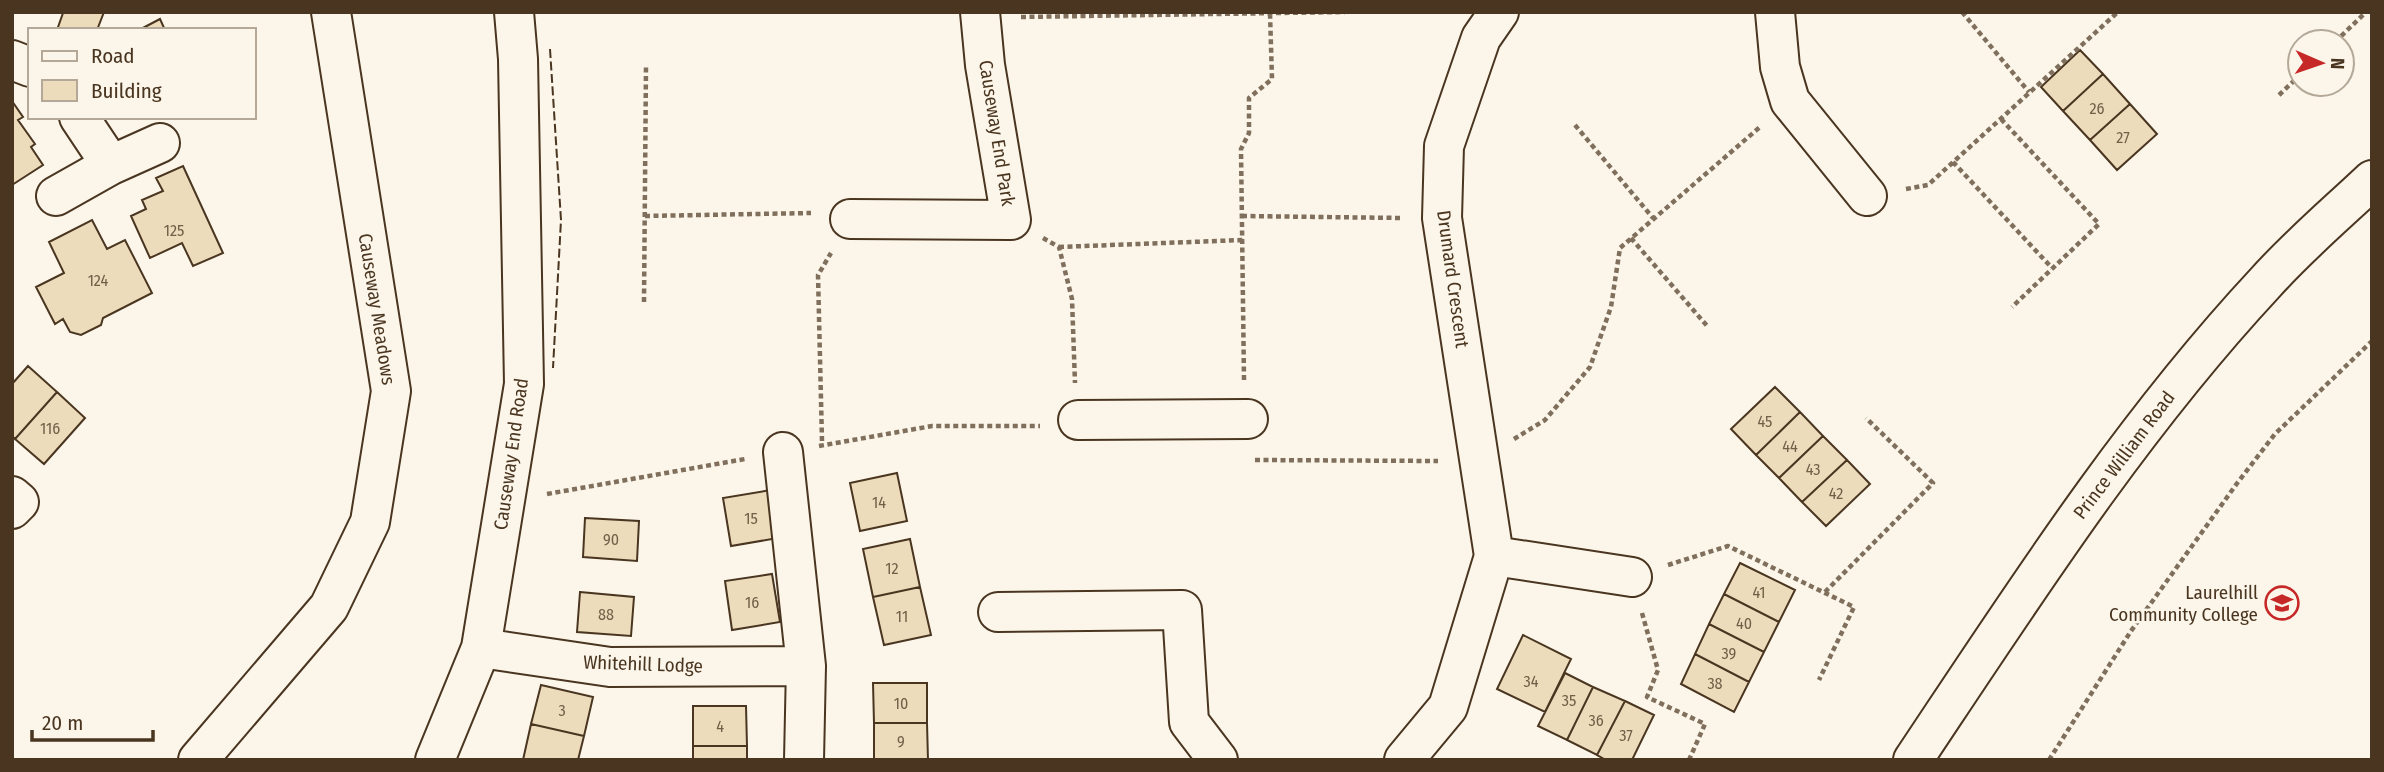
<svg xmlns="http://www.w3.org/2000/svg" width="2384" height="772" font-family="'Fira Sans Condensed',sans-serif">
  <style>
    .building { fill: #ecdcbc; stroke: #4a3520; stroke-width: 2 }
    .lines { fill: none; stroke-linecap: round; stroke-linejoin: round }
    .minor-casing { stroke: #4a3520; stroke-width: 42 }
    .major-casing { stroke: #4a3520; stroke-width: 42 }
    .path { stroke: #7f6f5c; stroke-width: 4.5; stroke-dasharray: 5 3.5; stroke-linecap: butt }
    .minor { stroke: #fbf6e9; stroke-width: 38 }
    .major { stroke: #fbf6e9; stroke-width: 38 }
    .fence { stroke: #4a3520; stroke-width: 2; stroke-dasharray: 9 3.5; stroke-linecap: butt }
    .labels { text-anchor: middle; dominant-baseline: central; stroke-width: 5; stroke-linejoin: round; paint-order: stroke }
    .number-label { font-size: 16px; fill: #725f47 }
    .street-label { font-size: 19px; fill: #4a3520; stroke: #fbf6e9 }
    .poi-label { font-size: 19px; fill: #4a3520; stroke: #fbf6e9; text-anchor: end }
  </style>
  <rect width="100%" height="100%" fill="#fbf6e9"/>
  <path class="building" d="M61,12H104L97,30H57L63,13Z
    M160,19L165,30H139Z
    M2080,50L2103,74L2063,111L2041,87Z
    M2103,74L2130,104L2090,140L2063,111Z
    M12,101L23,117L18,120L35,144L31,147L43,165L12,185Z
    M2130,104L2157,134L2117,170L2090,140Z
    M183,166L223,253L193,266L182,243L150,258L131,216L146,209L142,200L163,191L156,178Z
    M92,220L107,249L125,240L152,293L103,318L101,325L81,335L70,332L63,319L55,324L36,287L64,273L49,242Z
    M28,366L57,392L15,439L12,436V384Z
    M1775,387L1800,412L1756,455L1731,429Z
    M57,392L85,418L44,464L15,439Z
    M1800,412L1823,436L1779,478L1756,455Z
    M1823,436L1847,460L1802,502L1779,478Z
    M1847,460L1870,484L1826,526L1802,502Z
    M897,473L907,521L860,531L850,483Z
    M771,490L778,538L731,546L723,498Z
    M585,518L639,521L637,561L583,557Z
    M910,539L920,587L873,597L863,549Z
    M1740,563L1795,590L1779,622L1724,594Z
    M772,574L780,622L732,630L725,581Z
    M920,587L931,635L884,645L873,597Z
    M580,592L634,597L631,636L577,632Z
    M1724,594L1779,622L1764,652L1709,624Z
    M1709,624L1764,652L1749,682L1695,654Z
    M1523,635L1571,659L1545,712L1497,689Z
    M1695,654L1749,682L1734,712L1681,684Z
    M1565,673L1593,687L1567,740L1538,726Z
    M873,683H927V723H874Z
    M541,685L593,697L584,736L531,724Z
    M1593,687L1625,701L1597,755L1567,740Z
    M1625,701L1654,715L1632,760H1606L1597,755Z
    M693,706H746L747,746H693Z
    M874,723H927L928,760H874Z
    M531,724L584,736L578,760H523Z
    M693,746H747V760H693Z"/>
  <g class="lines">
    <defs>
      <path id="minor" d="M1775,12L1780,67L1790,101L1867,196
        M12,60L30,67
        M79,117L111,165
        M56,196L111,165L160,143
        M850,219L1011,220L985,65L980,12
        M1078,420L1248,419
        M783,452L806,666L804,760
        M12,496L19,502L12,509
        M1494,556L1632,577
        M998,612L1182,610L1189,722L1218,760
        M481,648L610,667L806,666
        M198,760L329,607L370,522L391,391L331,12
        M435,760L481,648L524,384L518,59L514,12
        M1404,760L1448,707L1494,556L1442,218L1444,146L1481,38L1499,12"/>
      <path id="major" d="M1913,760C2023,595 2130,428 2265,283C2298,246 2336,214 2372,180"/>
    </defs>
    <use href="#minor" class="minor-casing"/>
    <use href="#major" class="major-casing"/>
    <path class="path" d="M1962,12L2029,92
      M1021,17L1345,12
      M2335,42L2366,12
      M2279,95L2300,75
      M2001,119L2099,224L2012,307
      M1575,125L1653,218
      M1953,162L2052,268
      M1906,189L1928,185L2118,12
      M645,216L811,213
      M1242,216L1402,218
      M1043,238L1059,247L1072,299L1075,383
      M1631,238L1708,327
      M1059,247L1243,240
      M644,302L646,66
      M1244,380L1241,149L1249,133V98L1272,79L1270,13
      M1514,439L1545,420L1590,367L1611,307L1620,248L1760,127
      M822,441L818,275L831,253
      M819,446L932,426H1040
      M1255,460L1438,461
      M547,494L745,459
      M1668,565L1728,546L1854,607L1819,680
      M1825,592L1933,483L1866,418
      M1642,613L1658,670L1647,697L1705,724L1689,760
      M2049,760L2131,631L2238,482L2275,434L2372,341"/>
    <use href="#minor" class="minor"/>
    <use href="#major" class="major"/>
    <path class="fence" d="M550,49L561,220L553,368"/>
  </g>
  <defs>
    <symbol id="school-ring" viewBox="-11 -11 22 22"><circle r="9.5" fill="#fbf6e9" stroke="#c62828" stroke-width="1.5"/><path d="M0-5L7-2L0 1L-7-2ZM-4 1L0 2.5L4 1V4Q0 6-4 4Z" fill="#c62828"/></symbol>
  </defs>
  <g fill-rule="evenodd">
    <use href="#school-ring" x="2263" y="584" width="38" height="38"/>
  </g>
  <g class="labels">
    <g class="number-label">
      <text x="2097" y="108">26</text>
      <text x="2123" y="137">27</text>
      <text x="174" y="230">125</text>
      <text x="98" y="280">124</text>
      <text x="1765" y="421">45</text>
      <text x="50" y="428">116</text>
      <text x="1790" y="446">44</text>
      <text x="1813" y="469">43</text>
      <text x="1836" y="493">42</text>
      <text x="879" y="502">14</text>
      <text x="751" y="518">15</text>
      <text x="611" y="539">90</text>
      <text x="892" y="568">12</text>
      <text x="1759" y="592">41</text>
      <text x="752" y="602">16</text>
      <text x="606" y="614">88</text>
      <text x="902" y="616">11</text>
      <text x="1744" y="623">40</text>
      <text x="1729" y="653">39</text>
      <text x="1531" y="681">34</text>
      <text x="1715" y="683">38</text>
      <text x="1569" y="700">35</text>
      <text x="901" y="703">10</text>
      <text x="562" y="710">3</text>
      <text x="1596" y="720">36</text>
      <text x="720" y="726">4</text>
      <text x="1626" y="735">37</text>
      <text x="901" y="741">9</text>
    </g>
    <g class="street-label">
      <text transform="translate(997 133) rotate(81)">Causeway End Park</text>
      <text transform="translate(1453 279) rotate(82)">Drumard Crescent</text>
      <text transform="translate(377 309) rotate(81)">Causeway Meadows</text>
      <text transform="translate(511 454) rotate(-82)">Causeway End Road</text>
      <text transform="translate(2124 455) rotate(-53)">Prince William Road</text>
      <text transform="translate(643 664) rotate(2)">Whitehill Lodge</text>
    </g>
    <g class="poi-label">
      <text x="2258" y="592">Laurelhill<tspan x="2258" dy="22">Community College</tspan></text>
    </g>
  </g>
  <rect width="2384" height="772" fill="none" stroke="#4a3520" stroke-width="28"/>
  <rect x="28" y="28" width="228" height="91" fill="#fbf6e9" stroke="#b4a999" stroke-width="2"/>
  <rect x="42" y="51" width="35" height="10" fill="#fbf6e9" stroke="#b4a999" stroke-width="2"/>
  <text x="91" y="63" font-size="21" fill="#4a3520">Road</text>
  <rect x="42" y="80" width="35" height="21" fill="#ecdcbc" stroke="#b4a999" stroke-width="2"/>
  <text x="91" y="98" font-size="21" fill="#4a3520">Building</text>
  <g transform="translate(2321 63) rotate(92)"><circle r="33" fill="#fbf6e9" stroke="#b4a999" stroke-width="2"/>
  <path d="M0-5L12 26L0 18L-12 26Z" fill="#c62828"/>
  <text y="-10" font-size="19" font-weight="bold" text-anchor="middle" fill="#4a3520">N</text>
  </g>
  <path d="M32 730v10h121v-10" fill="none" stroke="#4a3520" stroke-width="3.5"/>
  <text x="42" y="730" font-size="21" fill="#4a3520" stroke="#fbf6e9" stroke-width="5" paint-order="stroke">20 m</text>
</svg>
